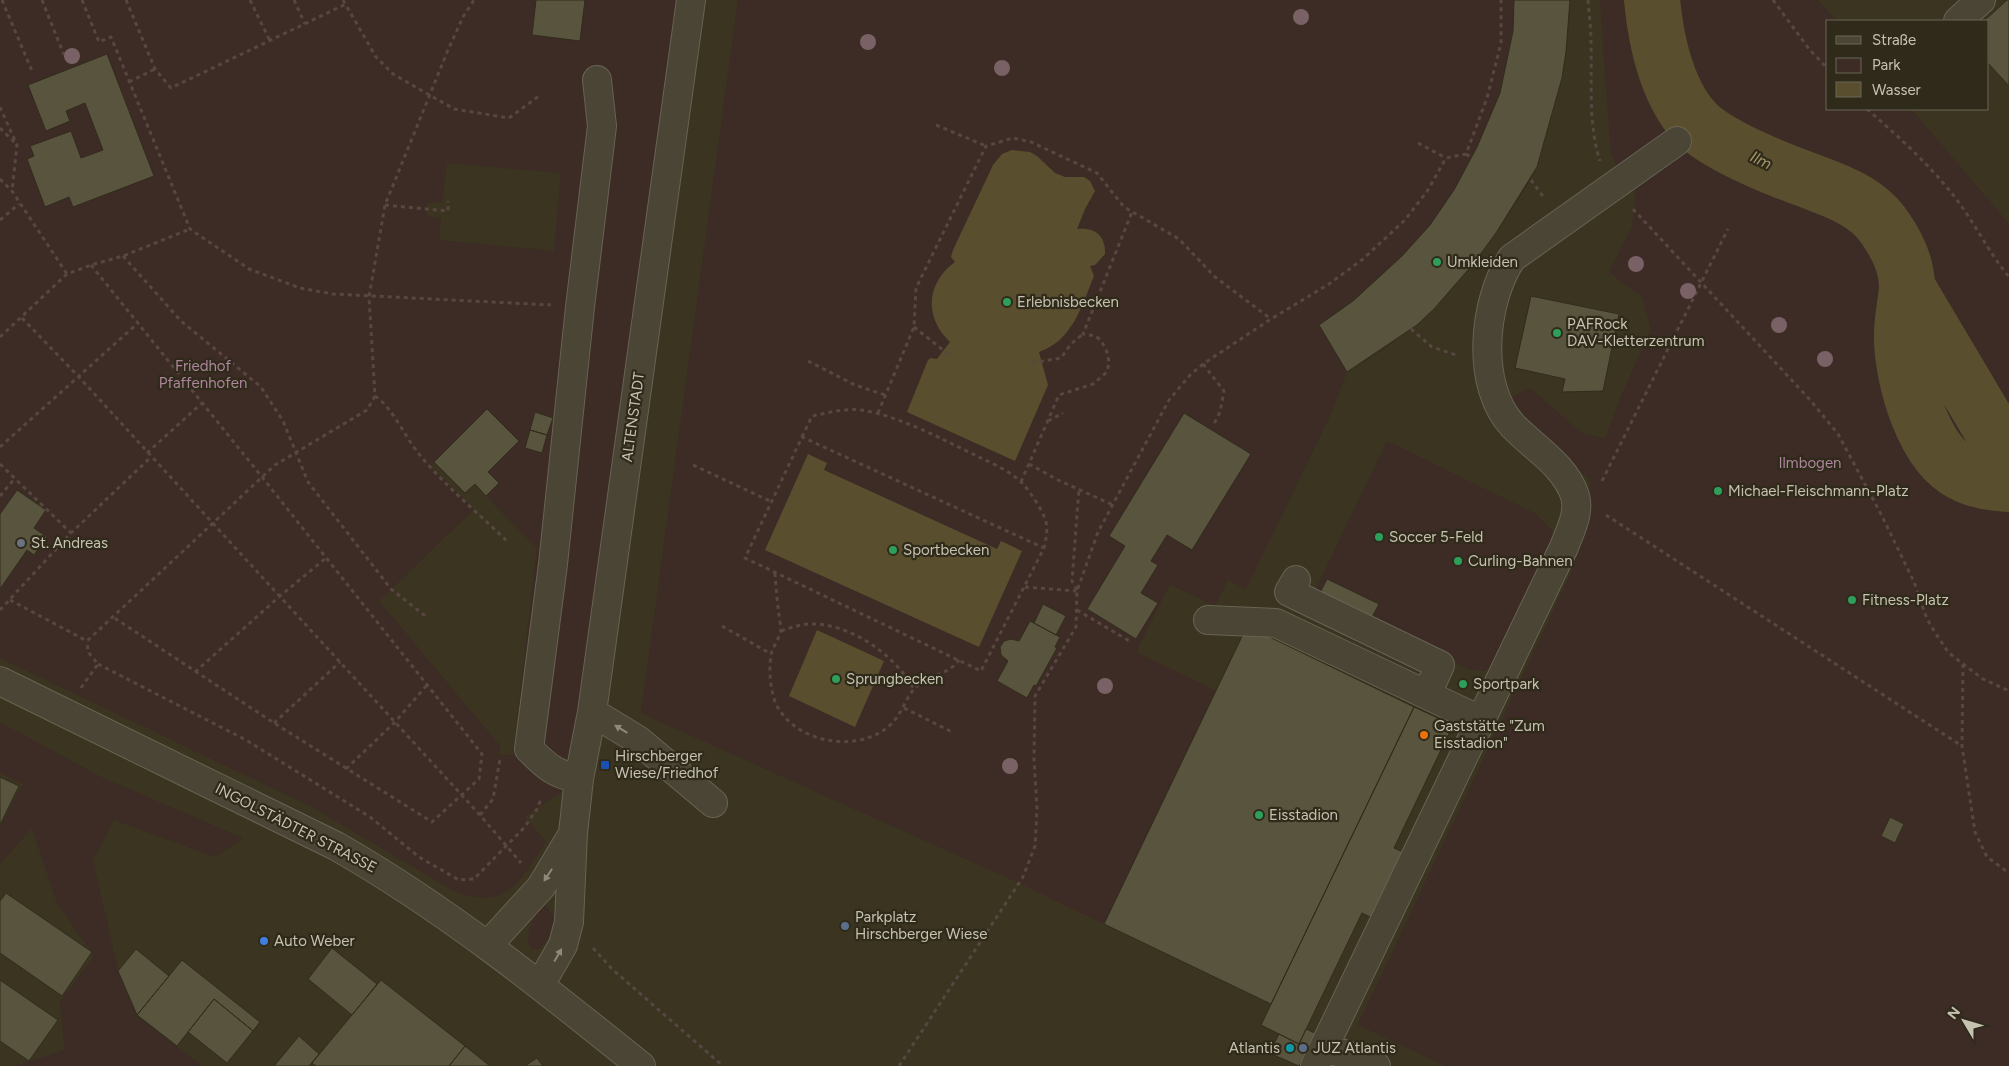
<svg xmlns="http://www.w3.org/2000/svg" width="2009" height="1066" font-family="Figtree,sans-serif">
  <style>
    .green { fill: #3d2b25; fill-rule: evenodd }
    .water { fill: #594f2e }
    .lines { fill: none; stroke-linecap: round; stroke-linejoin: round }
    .river { stroke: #594f2e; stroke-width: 56 }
    .building { fill: #59543d; stroke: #312c1c }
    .minor-casing { stroke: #686353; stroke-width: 30 }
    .path { stroke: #584741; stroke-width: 3; stroke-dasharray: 4 4; stroke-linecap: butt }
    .minor { stroke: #4a4535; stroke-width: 28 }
    .tree { fill: #796165 }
    .oneway { fill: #8e8a79 }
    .leisure-dot { fill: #2e9e5b; stroke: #2f2a1a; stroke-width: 2 }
    .worship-dot { fill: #6b7280; stroke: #2f2a1a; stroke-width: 2 }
    .food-dot { fill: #e8710a; stroke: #2f2a1a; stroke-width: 2 }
    .transit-dot { fill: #1a4fb4; stroke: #2f2a1a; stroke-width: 2 }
    .service-dot { fill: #5c6f8a; stroke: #2f2a1a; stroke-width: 2 }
    .shop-dot { fill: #3f7fe0; stroke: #2f2a1a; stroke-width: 2 }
    .culture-dot { fill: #0f9aa8; stroke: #2f2a1a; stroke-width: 2 }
    .labels { text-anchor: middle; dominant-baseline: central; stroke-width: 4.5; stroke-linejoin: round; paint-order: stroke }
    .poi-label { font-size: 15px; fill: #c6c2b0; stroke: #2f2a1a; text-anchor: start }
    .park-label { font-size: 15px; fill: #ad859c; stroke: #2f2a1a }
    .street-label { font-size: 15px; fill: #c6c2b0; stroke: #2f2a1a }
    .water-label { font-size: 16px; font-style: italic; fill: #a69768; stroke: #2f2a1a }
  </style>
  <rect width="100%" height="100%" fill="#3a3421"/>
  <path class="green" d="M0,0H691L579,779L525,817L546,842C520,880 507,912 454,891L312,807L0,658V589L27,550L34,555V528L46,510L17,490L0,514ZM107,54L154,176L73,207L69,197L45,206L27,160L34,156L31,146L71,131L81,158L103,150L85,103L66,111L70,122L46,131L28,85ZM447,163L561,173L554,251L439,240L441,218L426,216L427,202L442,203ZM488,409L519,441L488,472L499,483L486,496L537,548L513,755H498L500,746L379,601L474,509L430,466ZM535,412L552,418L542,453L525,447Z
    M738,0H1570L1566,52L1562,78L1537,167L1531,180L1496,233L1474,263L1423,320L1385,348L1347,372L1328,420L1246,589L1228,580L1215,606L1170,584L1136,652L1216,691L1104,924L1019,883L641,713Z
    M1600,0H1818L1836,21H1828V109H1911L2009,224V1066H1446L1358,1025L1572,571C1583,542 1595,512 1589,479L1532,425L1511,398L1530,388L1582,433L1605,439L1619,401L1651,329L1642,297L1609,272L1632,227L1636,187L1671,162L1617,167L1611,155Z
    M1387,441L1536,514L1554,533L1488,671L1469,669L1370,622L1378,604L1327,579L1321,591L1316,589Z
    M0,722L101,777L243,838L215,857L114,820L93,860L118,971L137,1015L202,1066H16L65,1050L60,1002L94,956L57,903L32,828L0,864V827L23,784L0,773Z
    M543,903L555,918C552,931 549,940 539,949H532C521,935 536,916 543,903Z"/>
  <path class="water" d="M1012,150L1030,152L1037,156L1055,173L1065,177H1084L1090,181L1095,191L1085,209L1077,229C1095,227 1106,236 1105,254L1095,265L1090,266L1094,276C1081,307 1073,340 1039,352L1048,385L1015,461L907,412L928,360L931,358L937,359L950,342C924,318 926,283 955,262L951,257L953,250L993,165L1002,154Z
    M808,454L827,463L824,470L997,549L1001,541L1022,551L979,647L765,550Z
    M817,630L884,661L855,727L789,696Z"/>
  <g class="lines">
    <path class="river" d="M1652,0C1656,42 1668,99 1701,128C1728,150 1777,169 1810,181C1837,191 1868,202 1885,228C1897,245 1907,266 1907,287C1906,305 1901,322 1902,340C1903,380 1923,453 1962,473C1976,481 1992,483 2009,484
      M1907,287L1999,442L2009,454"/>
  </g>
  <path class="building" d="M536,0H585L580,41L532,35Z
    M1514,0H1570L1566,52L1562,78L1537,167L1496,233L1474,263L1434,309L1417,325L1347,372L1319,325L1353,301L1402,256L1430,225L1454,190L1477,147L1500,93L1513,31Z
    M2007,0H2009V86L1988,63V21H1984Z
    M107,54L154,176L73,207L69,197L45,207L27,159L34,156L30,146L71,131L81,158L103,150L85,103L66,111L70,121L46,131L28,85Z
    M1531,296L1619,314L1603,391L1562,392L1565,379L1515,368Z
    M487,409L519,441L488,472L499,483L486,496L475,484L465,493L434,462Z
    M535,412L553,418L547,435L530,430Z
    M1184,413L1251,454L1192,550L1167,535L1151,561L1158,565L1141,593L1158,603L1136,639L1087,609L1125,546L1109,536Z
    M530,430L547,435L542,453L525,448Z
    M17,490L46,510L34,528L47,537L34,555L27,550L0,589V514Z
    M1327,579L1379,604L1371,619L1319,595Z
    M1043,604L1066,616L1056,635L1034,623Z
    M1030,621L1060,637L1055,647L1057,648L1036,686L1034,685L1027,698L997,681L1008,661L1001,655L1000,647L1004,641L1011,639L1019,641Z
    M1247,626L1414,707L1271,1004L1104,924Z
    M1414,707L1453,725L1394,848L1403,852L1372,918L1362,913L1299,1044L1261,1025Z
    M0,777L19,786L0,825Z
    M1890,817L1904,824L1895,843L1881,836Z
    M6,893L92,952L62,996L0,953V901Z
    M332,948L377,984L352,1015L308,979Z
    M136,949L169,976L137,1015L118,971Z
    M182,960L260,1022L253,1031L214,999L177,1046L137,1015Z
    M0,980L58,1020L29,1061L0,1041Z
    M381,980L465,1046L449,1066H316L312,1063Z
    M214,999L253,1031L227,1063L188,1032Z
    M1306,1029L1315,1033L1299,1066L1269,1053L1279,1034L1299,1044Z
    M299,1036L319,1054L309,1066H274Z
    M465,1046L490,1066H449Z
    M537,1058L543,1066H525Z"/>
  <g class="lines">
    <defs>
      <path id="minor" d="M1958,21L1981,0
        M1296,580L1289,592L1440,665L1427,694
        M1208,620L1276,623L1482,721
        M0,681L336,846C445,908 543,987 641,1066
        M592,712L638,740L713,803
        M579,779C554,774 546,766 529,749L553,564L580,307L602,126L597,80
        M488,945L541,887L571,837
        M540,985L563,945L569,922L573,833L579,779L592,712L691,0
        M1325,1047L1376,1066
        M1315,1066L1564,547C1570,531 1580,513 1575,496C1565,465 1534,448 1513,426C1475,386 1483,301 1512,258L1677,141"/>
    </defs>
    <use href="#minor" class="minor-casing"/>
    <path class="path" d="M2,0L32,71
      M42,0L64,55
      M82,0L99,42L111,37L190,229L249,269L300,288L333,294L551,305
      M126,0L155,69L171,88L346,4
      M250,0L270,41
      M294,0L305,24
      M343,0L376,57L393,74L454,109L509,118L539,96
      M1588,0C1589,14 1591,28 1591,42C1592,80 1588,125 1600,161
      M1773,0L1809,49L1828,69
      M129,82L155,69
      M0,107L17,145L12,191
      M1867,109C1899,137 1931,166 1957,200C1975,224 1990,254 2009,277
      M936,125L986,146
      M0,128L15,143
      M1418,143L1446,158
      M1466,154L1472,158
      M0,179L12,191L67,274
      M1531,180L1544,198
      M385,205L448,211V201
      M1633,209L1811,401L1838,434L1882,516L1914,582L1927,619L1936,634L1948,652L1963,664L1983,679L2009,691
      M0,220L19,204
      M123,256L181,321L261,387L283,421L308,482L391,589L428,618
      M91,265L262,477L482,754L479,779L432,822L274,723L113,617
      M22,318L78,376L480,815L521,863
      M914,327L948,354
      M1411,329L1432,347L1459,356
      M0,337L67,274L91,265L123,256L190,229
      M808,361L855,385L885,395
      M1032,363L1061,358L1071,344L1083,334
      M1203,364L1224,391L1220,412L1213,426
      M375,396C393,408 405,437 419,454C445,486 478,513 507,541
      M878,413L914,327L916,288L986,146L1013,138L1031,142L1097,173L1124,207L1179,239L1215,277L1271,319
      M1048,421L1063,413
      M802,437L812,416C828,413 844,408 861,410C897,415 944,440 977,456C991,463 1008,470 1020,481C1028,488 1044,512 1046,522C1048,531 1046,539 1044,548L981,671L745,558L802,437L1044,548
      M0,447L138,323
      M147,453L202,403
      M0,464L71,533
      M1029,464L1058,480L1113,505
      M693,465L772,502
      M1602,481L1728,229
      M1021,482L1059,395L1093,384L1107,372C1111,357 1107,347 1096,336L1083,334L1132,212
      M0,496L15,478
      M1606,515L1962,746
      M775,573C776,587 777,601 779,615C779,619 781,625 781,630C780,636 775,644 772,651C768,666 770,690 776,704C795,743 857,754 889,726C902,715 905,699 914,689C927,675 949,675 959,660
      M1025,587L1076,591
      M1077,590L1072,581L1079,488
      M10,600L87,641L275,465L367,410L375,396L369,297L385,205L448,50L463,17L474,0
      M0,610L71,533L151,457
      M1077,610L1131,642
      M722,626L771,654
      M781,631C790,628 798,625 808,624C849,622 894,654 914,689
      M98,664L246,740L370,817L419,857L459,880L474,879L507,845L524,828L537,809L542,797
      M1963,664L1962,746L1975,832L1987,857L2009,873
      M195,672L280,596L326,558
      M81,688L98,664L88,652L87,641
      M904,708L952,732
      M274,723L340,662
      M346,769L395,722L427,685
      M480,815L493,799L500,759
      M593,948L612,969L723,1066
      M899,1066L1023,877L1035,846L1037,809L1034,759L1035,696L1076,627L1077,591L1098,532L1169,400L1190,375L1203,364L1271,319L1329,284L1363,259L1405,220L1428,190L1446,158L1466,154L1487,98L1501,43V0"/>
    <use href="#minor" class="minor"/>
  </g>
  <g class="tree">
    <circle cx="1301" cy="17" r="8"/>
    <circle cx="868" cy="42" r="8"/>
    <circle cx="72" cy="56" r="8"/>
    <circle cx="1002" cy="68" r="8"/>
    <circle cx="1636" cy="264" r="8"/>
    <circle cx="1688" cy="291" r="8"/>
    <circle cx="1779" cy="325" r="8"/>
    <circle cx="1825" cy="359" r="8"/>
    <circle cx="1105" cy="686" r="8"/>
    <circle cx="1010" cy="766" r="8"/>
  </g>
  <defs><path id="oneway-solid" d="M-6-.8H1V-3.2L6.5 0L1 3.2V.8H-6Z" transform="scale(1.25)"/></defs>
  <g class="oneway">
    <use href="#oneway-solid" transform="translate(621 729) rotate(-149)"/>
    <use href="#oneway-solid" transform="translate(548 875) rotate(123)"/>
    <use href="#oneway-solid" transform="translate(558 955) rotate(-60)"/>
  </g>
  <g class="leisure-dot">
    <circle cx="1437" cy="262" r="5"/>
    <circle cx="1007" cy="302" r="5"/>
    <circle cx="1557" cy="333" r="5"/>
    <circle cx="1718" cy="491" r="5"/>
    <circle cx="1379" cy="537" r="5"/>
    <circle cx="893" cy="550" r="5"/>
    <circle cx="1458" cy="561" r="5"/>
    <circle cx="1852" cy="600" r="5"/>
    <circle cx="836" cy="679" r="5"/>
    <circle cx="1463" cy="684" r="5"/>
    <circle cx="1259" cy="815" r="5"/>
  </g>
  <circle class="worship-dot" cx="21" cy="543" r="5"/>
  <circle class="food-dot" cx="1424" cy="735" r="5"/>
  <rect class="transit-dot" x="600" y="760" width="10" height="10" rx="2.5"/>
  <g class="service-dot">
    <circle cx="845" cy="926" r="5"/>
    <circle cx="1303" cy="1048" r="5"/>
  </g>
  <circle class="shop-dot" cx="264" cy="941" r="5"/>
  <circle class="culture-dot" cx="1290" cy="1048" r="5"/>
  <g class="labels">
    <g class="poi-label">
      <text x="1447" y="262">Umkleiden</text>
      <text x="1017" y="302">Erlebnisbecken</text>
      <text x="1567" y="324">PAFRock<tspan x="1567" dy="17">DAV-Kletterzentrum</tspan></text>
      <text x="1728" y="491">Michael-Fleischmann-Platz</text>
      <text x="1389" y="537">Soccer 5-Feld</text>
      <text x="31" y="543">St. Andreas</text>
      <text x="903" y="550">Sportbecken</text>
      <text x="1468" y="561">Curling-Bahnen</text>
      <text x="1862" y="600">Fitness-Platz</text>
      <text x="846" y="679">Sprungbecken</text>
      <text x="1473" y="684">Sportpark</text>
      <text x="1434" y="726">Gaststätte "Zum<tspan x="1434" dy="17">Eisstadion"</tspan></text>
      <text x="615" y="756">Hirschberger<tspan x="615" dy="17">Wiese/Friedhof</tspan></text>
      <text x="1269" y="815">Eisstadion</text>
      <text x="855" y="917">Parkplatz<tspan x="855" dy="17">Hirschberger Wiese</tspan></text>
      <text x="274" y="941">Auto Weber</text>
      <text x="1280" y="1048" text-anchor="end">Atlantis</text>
      <text x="1313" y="1048">JUZ Atlantis</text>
    </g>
    <g class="park-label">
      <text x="203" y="366">Friedhof<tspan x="203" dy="17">Pfaffenhofen</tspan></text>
      <text x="1810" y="463">Ilmbogen</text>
    </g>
    <g class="street-label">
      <text transform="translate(633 417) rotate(-82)">ALTENSTADT</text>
      <text transform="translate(296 828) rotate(27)">INGOLSTÄDTER STRASSE</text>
    </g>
    <g class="water-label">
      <text transform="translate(1761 160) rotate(26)">Ilm</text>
    </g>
  </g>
  <rect x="1826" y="20" width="162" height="90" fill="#2f2a1a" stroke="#6b6756"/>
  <rect x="1836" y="36" width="25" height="8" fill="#4a4535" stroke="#6b6756"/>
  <text x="1872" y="45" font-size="15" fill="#c6c2b0">Straße</text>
  <rect x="1836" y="58" width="25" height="15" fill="#3d2b25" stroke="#6b6756"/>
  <text x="1872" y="70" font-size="15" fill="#c6c2b0">Park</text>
  <rect x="1836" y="82" width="25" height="15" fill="#594f2e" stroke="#6b6756"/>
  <text x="1872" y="95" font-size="15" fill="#c6c2b0">Wasser</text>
  <g transform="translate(1964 1021) rotate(308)" stroke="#2f2a1a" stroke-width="4" paint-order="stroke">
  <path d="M0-4L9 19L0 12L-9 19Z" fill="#c6c2b0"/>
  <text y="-8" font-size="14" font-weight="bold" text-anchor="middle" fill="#c6c2b0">N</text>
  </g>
</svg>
